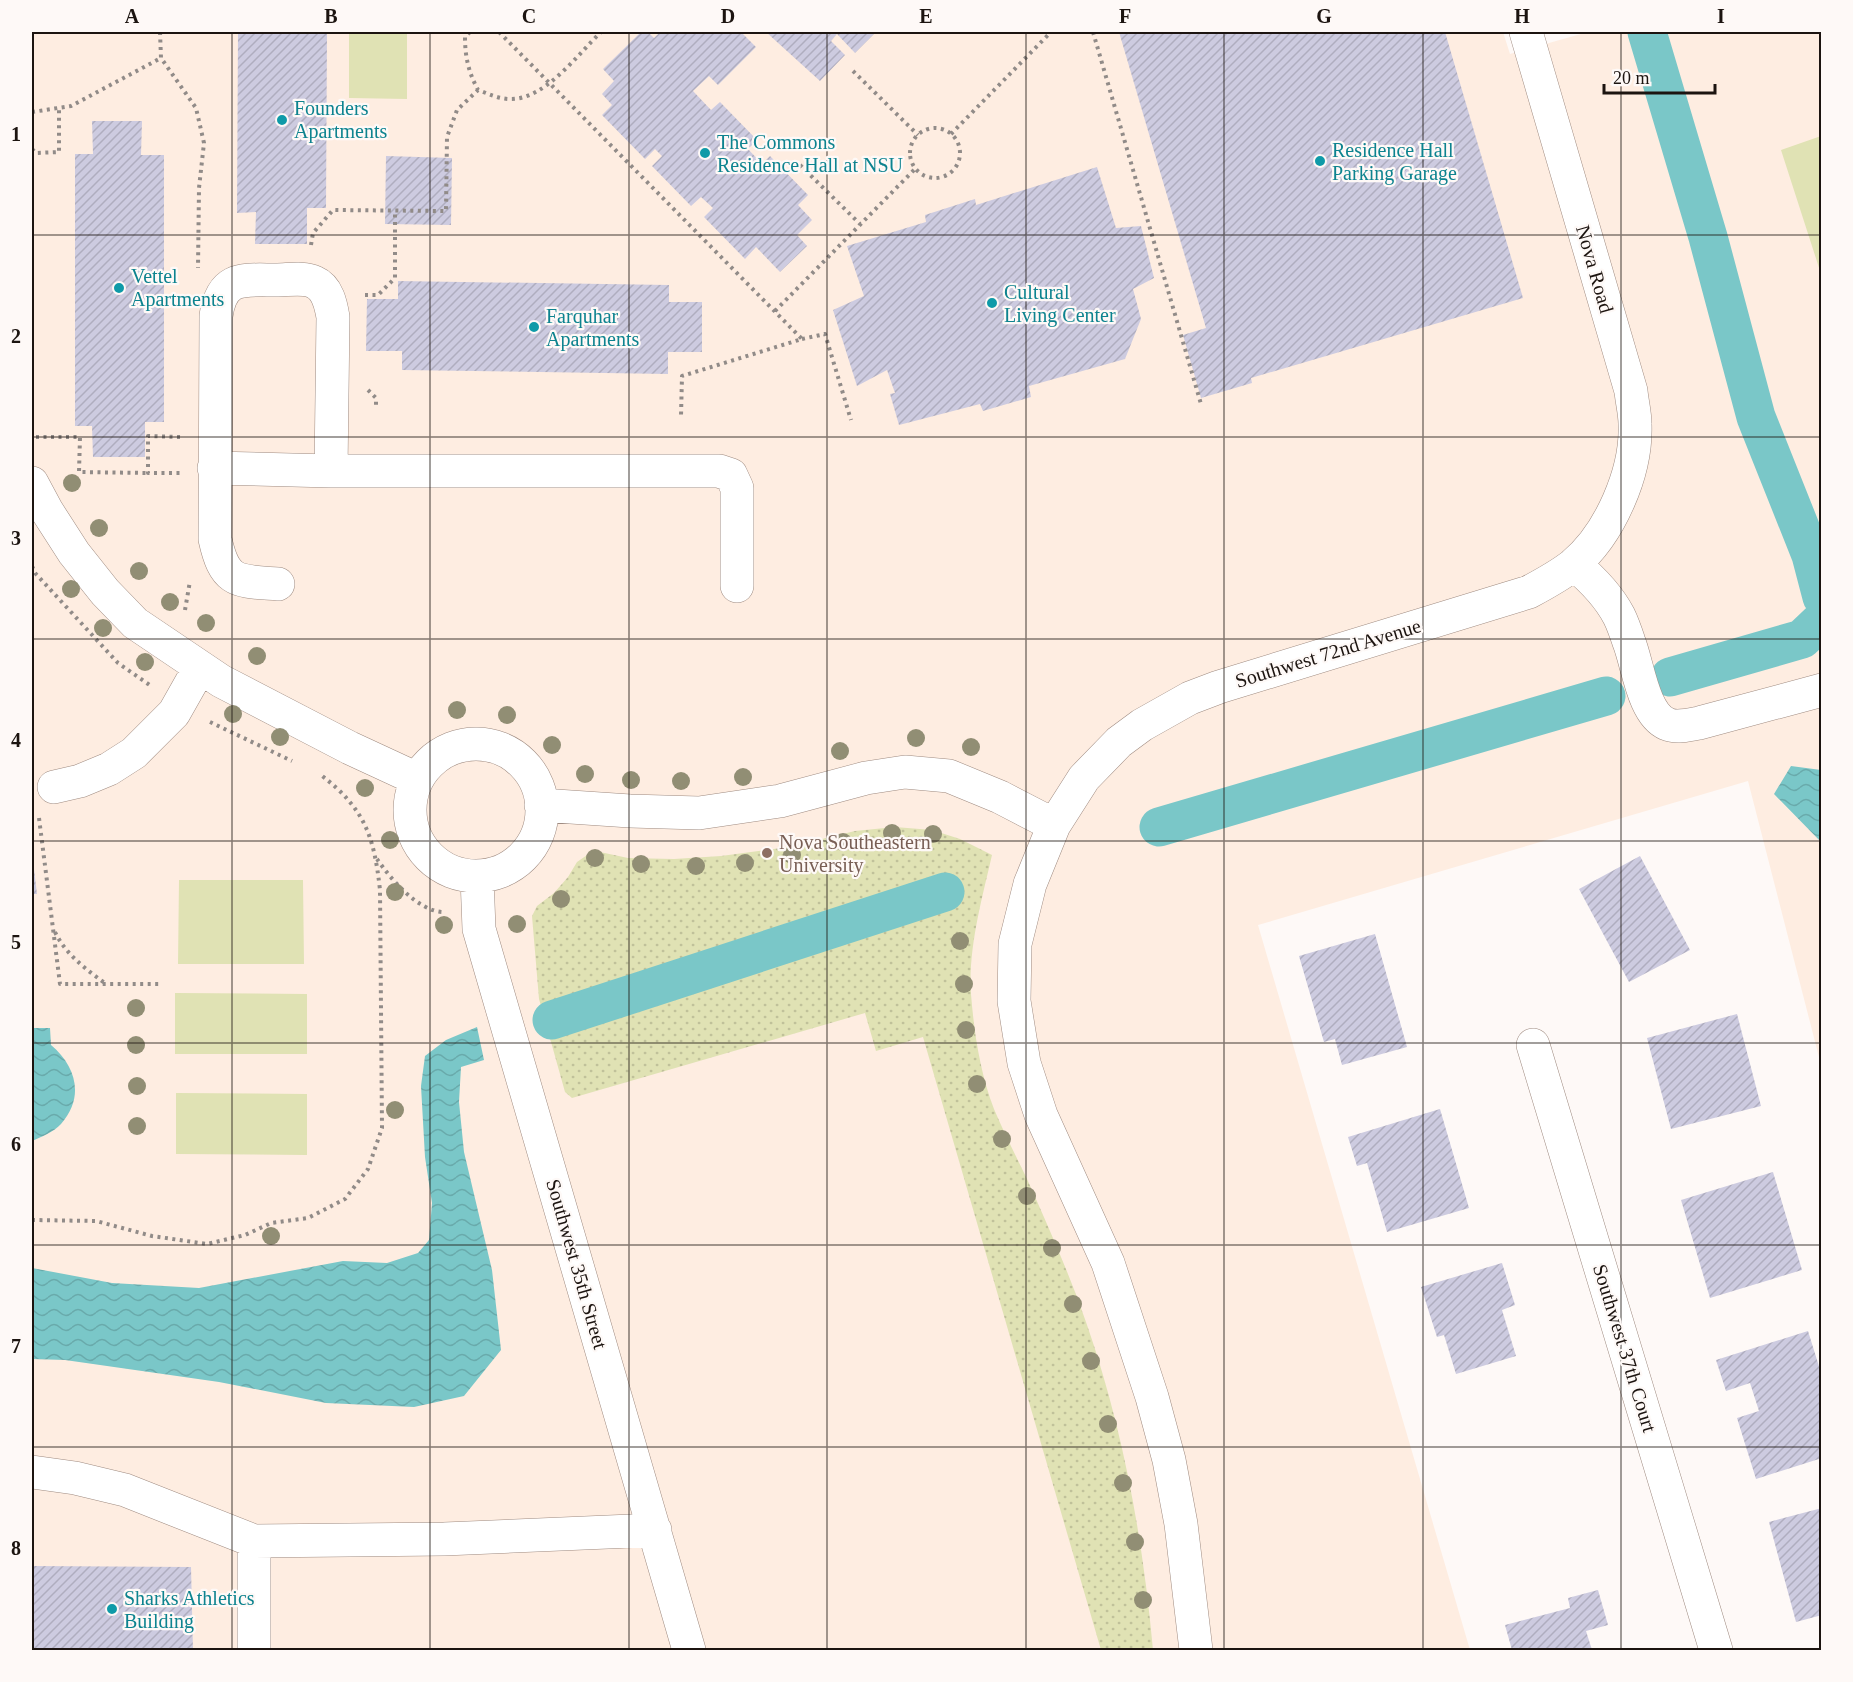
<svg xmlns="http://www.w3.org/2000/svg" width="1853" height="1682" font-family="'Times New Roman',serif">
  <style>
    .education { fill: #feede1 }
    .grass { fill: url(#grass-dots) }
    .pitch { fill: #e0e2b4 }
    .water { fill: url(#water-waves) }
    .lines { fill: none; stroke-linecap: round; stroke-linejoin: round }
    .canal { stroke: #7ac7c8; stroke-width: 39 }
    .building { fill: url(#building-hatch) }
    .minor-casing { stroke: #9f8b81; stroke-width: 34 }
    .path { stroke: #918b88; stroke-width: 4; stroke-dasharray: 3 4.5; stroke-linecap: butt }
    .minor { stroke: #fff; stroke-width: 33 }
    .tree { fill: #918e74 }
    .grid { fill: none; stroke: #1c1410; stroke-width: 1.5; stroke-opacity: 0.55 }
    .culture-dot { fill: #0f9aa8; stroke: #fef9f7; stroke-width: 2 }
    .education-dot { fill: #8d6e63; stroke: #fef9f7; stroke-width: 2 }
    .labels { text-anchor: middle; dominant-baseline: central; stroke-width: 4.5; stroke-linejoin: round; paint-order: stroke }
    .culture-label { font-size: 20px; fill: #0d838f; stroke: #fef9f7; text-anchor: start }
    .street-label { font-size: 20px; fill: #1c1410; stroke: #fef9f7 }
    .education-label { font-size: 20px; fill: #785e54; stroke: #fef9f7; text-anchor: start }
    .neatline { fill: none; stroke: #1c1410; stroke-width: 2 }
    .grid-label { font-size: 20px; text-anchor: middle; font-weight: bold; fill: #1c1410 }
  </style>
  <defs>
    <pattern id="grass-dots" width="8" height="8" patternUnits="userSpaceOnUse" patternTransform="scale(1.5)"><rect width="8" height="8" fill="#e0e2b4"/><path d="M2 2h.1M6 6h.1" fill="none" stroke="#c0c19a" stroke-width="1.8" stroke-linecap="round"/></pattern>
    <pattern id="water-waves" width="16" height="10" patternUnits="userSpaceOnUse" patternTransform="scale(1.5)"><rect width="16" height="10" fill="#7ac7c8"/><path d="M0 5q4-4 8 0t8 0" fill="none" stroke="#69aaab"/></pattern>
    <pattern id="building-hatch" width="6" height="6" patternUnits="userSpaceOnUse" patternTransform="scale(1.5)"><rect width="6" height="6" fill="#cdcbe0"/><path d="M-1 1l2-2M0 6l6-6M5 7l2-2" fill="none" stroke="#afadbf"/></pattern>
  </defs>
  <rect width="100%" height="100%" fill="#fef9f7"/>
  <path class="education" d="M32,32H1503L1510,54L1588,32H1821V1065L1748,781L1258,925L1470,1650H32Z"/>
  <path class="grass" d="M895,827L932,830L960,839L992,855C982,899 968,948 971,994C974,1032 980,1073 994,1109C1004,1133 1016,1156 1027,1179C1048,1226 1069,1273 1086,1322C1123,1428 1143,1539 1153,1650H1101L923,1037L876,1051L865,1013L572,1098L565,1092L539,999L532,916L537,906L554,893L568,877L577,862L590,853L600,852L628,858L674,859L721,856L789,847L855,831Z"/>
  <path class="pitch" d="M349,32H407V99L349,98Z
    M1821,136H1822L1821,274L1781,150Z
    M179,880H303L304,964H178Z
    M175,993L307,994V1054H175Z
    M176,1093L307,1094V1155L176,1154Z"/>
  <path class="water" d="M1791,766L1821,770V842L1774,794Z
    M477,1027L484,1060L461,1067L459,1102L464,1152L492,1270L501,1350L464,1396L414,1407L326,1403L219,1382L65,1360L32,1359V1268L112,1283L199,1288L343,1261L387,1263L418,1253L429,1240L432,1203L425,1157L421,1086L425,1056L446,1040Z
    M32,1028H50L51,1045C76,1066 85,1097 61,1124C54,1132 41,1137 32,1141Z"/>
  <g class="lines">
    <path class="canal" d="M1647,32L1708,237L1756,417L1811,555L1822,597
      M1670,677L1802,639L1822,620
      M1159,827L1606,696
      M552,1020L945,892"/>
  </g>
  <path class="building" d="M238,32H327L326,208H307V244H255L256,212L237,213Z
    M641,32H648L654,38L660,32H741L756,47L718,85L709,76L693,91L711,110L720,102L757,140L748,149L762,164L770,156L808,195L798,205L812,220L797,235L807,246L780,272L756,247L745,259L704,217L713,208L701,197L691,206L652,166L662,156L655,149L645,159L602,115L612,105L602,94L614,81L603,69Z
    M766,32H876L855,53L837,34L831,41L845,55L820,81Z
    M1119,32H1445L1523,298L1251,378L1252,383L1201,398L1183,335L1206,328Z
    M92,121H142L141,155H164V422H145V457H93L92,426H75V154H93Z
    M386,156L452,158L451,225L385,224Z
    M1097,167L1116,228L1141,226L1154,278L1133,289L1141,319L1125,359L1029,386L1031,397L983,411L980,404L899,425L890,394L895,393L887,370L857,386L833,310L864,296L847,246L926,222L925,215L975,199L976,205Z
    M398,281L669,285V302H702V352H668V374L402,370V351H366L367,299H398Z
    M1640,856L1690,950L1629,982L1579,889Z
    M32,861H33L37,894H32Z
    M1375,934L1407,1047L1342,1065L1335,1039L1324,1042L1299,956Z
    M1737,1014L1761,1106L1671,1129L1647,1038Z
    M1440,1109L1469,1208L1387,1232L1367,1163L1357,1166L1348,1137Z
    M1773,1172L1802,1270L1710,1298L1681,1200Z
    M1502,1263L1515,1305L1502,1310L1516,1356L1456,1374L1444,1335L1437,1337L1421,1287Z
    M1808,1331L1822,1376V1458L1756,1479L1737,1418L1759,1411L1750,1383L1726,1391L1716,1360Z
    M1822,1508V1615L1796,1622L1769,1522Z
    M32,1566L191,1567L193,1650H32Z
    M1598,1590L1608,1625L1586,1631L1592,1650H1512L1505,1625L1570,1608L1568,1598Z"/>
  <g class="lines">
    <defs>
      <path id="minor" d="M214,468L331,471H719L731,475L737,488V586
        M32,483L47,511L74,553L105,592L135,623L221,681L350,748L417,779
        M1574,564C1592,579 1608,595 1619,616C1623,624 1626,633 1629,642C1638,665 1643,714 1667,724C1676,728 1689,725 1699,723L1822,690
        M278,584C237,581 225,584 215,539L216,316C222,275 243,280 277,280C288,280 304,277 314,282C328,288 331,305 333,317L331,471
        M410 810a66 66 0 1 1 132 0a66 66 0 1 1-132 0Z
        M54,787L80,781L109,769L134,753L174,713L200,667
        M541,805L630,811L699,813L780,801L866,778L905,772L949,776L1000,797L1054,825
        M477,877L479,929L689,1650
        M1533,1045L1716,1650
        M32,1472L75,1478L125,1490L254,1541L444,1539L655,1530
        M254,1541V1650
        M1196,1650L1181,1524L1169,1460L1152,1397L1108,1263L1041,1115L1024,1063L1014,1001L1015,944L1030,884L1054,825L1084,778L1119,742L1142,725L1190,698L1219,687L1529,592C1544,584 1559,576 1573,565C1610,534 1637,472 1635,424C1635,413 1632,402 1631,391L1526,32"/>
    </defs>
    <use href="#minor" class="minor-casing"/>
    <path class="path" d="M160,32L161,58L196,108L204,143L199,188L198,268
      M470,32L465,37C465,58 469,73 478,90C489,94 499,99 510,99C545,100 578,54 601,32
      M499,32L802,339L682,376L681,416
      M1093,32L1201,404
      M853,71L918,135
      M32,112L71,106L161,58
      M910 153a25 25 0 1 1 50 0a25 25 0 1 1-50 0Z
      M951,134L1051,32
      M32,149L36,153L59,152V109
      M800,165L860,224
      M311,245L313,233L333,210L446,211L447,137L457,110L478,90
      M365,295H378L395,278V211
      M775,311L915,169
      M802,339L825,334L851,420
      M368,390L376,398V406
      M36,437H80L79,472L148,473
      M180,437L148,436V473H181
      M32,566L35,573L118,663L151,686
      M185,610L190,581
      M210,722L292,761
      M39,818L60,984H159
      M377,859C390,878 418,912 444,912
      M55,932C66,955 87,970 106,984
      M32,1220L96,1221L152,1236L207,1244L245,1235L271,1223L308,1218L345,1199L368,1169L382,1128L380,890C374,836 365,809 321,775"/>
    <use href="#minor" class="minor"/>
  </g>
  <g class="tree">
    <circle cx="72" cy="483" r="9"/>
    <circle cx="99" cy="528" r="9"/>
    <circle cx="139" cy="571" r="9"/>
    <circle cx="71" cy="589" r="9"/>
    <circle cx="170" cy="602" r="9"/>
    <circle cx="206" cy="623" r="9"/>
    <circle cx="103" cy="628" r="9"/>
    <circle cx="257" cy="656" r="9"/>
    <circle cx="145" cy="662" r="9"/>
    <circle cx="457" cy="710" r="9"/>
    <circle cx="233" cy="714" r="9"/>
    <circle cx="507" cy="715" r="9"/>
    <circle cx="280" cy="737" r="9"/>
    <circle cx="916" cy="738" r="9"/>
    <circle cx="552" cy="745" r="9"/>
    <circle cx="971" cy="747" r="9"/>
    <circle cx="840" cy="751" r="9"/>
    <circle cx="585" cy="774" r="9"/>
    <circle cx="743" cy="777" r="9"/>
    <circle cx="631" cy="780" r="9"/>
    <circle cx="681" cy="781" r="9"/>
    <circle cx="365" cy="788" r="9"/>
    <circle cx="892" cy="833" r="9"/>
    <circle cx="933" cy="834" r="9"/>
    <circle cx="390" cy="840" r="9"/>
    <circle cx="843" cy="842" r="9"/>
    <circle cx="792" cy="855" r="9"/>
    <circle cx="595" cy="858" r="9"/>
    <circle cx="745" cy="863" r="9"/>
    <circle cx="641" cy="864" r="9"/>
    <circle cx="696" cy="866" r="9"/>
    <circle cx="395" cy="892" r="9"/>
    <circle cx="561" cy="899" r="9"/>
    <circle cx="517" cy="924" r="9"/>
    <circle cx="444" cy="925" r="9"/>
    <circle cx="960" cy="941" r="9"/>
    <circle cx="964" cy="984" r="9"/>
    <circle cx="136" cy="1008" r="9"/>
    <circle cx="966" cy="1030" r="9"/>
    <circle cx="136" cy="1045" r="9"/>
    <circle cx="977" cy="1084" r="9"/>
    <circle cx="137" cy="1086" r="9"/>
    <circle cx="395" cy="1110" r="9"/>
    <circle cx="137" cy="1126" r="9"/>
    <circle cx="1002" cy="1139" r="9"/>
    <circle cx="1027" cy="1196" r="9"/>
    <circle cx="271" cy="1236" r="9"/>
    <circle cx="1052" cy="1248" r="9"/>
    <circle cx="1073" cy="1304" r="9"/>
    <circle cx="1091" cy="1361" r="9"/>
    <circle cx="1108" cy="1424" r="9"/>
    <circle cx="1123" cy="1483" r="9"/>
    <circle cx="1135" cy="1542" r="9"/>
    <circle cx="1143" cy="1600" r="9"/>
  </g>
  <path class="grid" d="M232,32V1650M430,32V1650M629,32V1650M827,32V1650M1026,32V1650M1224,32V1650M1423,32V1650M1621,32V1650M32,235H1822M32,437H1822M32,639H1822M32,841H1822M32,1043H1822M32,1245H1822M32,1447H1822"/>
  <g class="culture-dot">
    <circle cx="282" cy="120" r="6"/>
    <circle cx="705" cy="153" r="6"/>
    <circle cx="1320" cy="161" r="6"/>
    <circle cx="119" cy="288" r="6"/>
    <circle cx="992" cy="303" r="6"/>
    <circle cx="534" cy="327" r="6"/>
    <circle cx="112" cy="1609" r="6"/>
  </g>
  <circle class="education-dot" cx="767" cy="853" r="6"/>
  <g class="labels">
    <g class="culture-label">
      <text x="294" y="108">Founders<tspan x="294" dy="23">Apartments</tspan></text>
      <text x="717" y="142">The Commons<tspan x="717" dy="23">Residence Hall at NSU</tspan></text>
      <text x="1332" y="150">Residence Hall<tspan x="1332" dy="23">Parking Garage</tspan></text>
      <text x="131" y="276">Vettel<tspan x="131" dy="23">Apartments</tspan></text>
      <text x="1004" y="292">Cultural<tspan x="1004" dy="23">Living Center</tspan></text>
      <text x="546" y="316">Farquhar<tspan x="546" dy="23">Apartments</tspan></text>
      <text x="124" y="1598">Sharks Athletics<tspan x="124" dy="23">Building</tspan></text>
    </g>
    <g class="street-label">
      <text transform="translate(1595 269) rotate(74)">Nova Road</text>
      <text transform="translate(1328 653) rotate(-17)">Southwest 72nd Avenue</text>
      <text transform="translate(577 1264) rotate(74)">Southwest 35th Street</text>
      <text transform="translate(1625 1348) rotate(73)">Southwest 37th Court</text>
    </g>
    <g class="education-label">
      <text x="779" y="842">Nova Southeastern<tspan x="779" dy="23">University</tspan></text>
    </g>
  </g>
  <rect width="1853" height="1682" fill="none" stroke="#fef9f7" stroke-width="66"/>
  <path d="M1604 84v9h111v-9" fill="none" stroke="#1c1410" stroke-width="3"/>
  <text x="1613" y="84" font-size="18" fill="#1c1410" stroke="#fef9f7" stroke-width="4.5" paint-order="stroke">20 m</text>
  <rect x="33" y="33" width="1787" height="1616" class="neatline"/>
  <g class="grid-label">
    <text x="132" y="23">A</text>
    <text x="331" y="23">B</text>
    <text x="529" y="23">C</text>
    <text x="728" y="23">D</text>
    <text x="926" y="23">E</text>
    <text x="1125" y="23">F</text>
    <text x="1324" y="23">G</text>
    <text x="1522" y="23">H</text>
    <text x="1721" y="23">I</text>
    <text x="16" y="141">1</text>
    <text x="16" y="343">2</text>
    <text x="16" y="545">3</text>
    <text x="16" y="747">4</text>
    <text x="16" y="949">5</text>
    <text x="16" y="1151">6</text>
    <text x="16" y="1353">7</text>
    <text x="16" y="1555">8</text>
  </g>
</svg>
